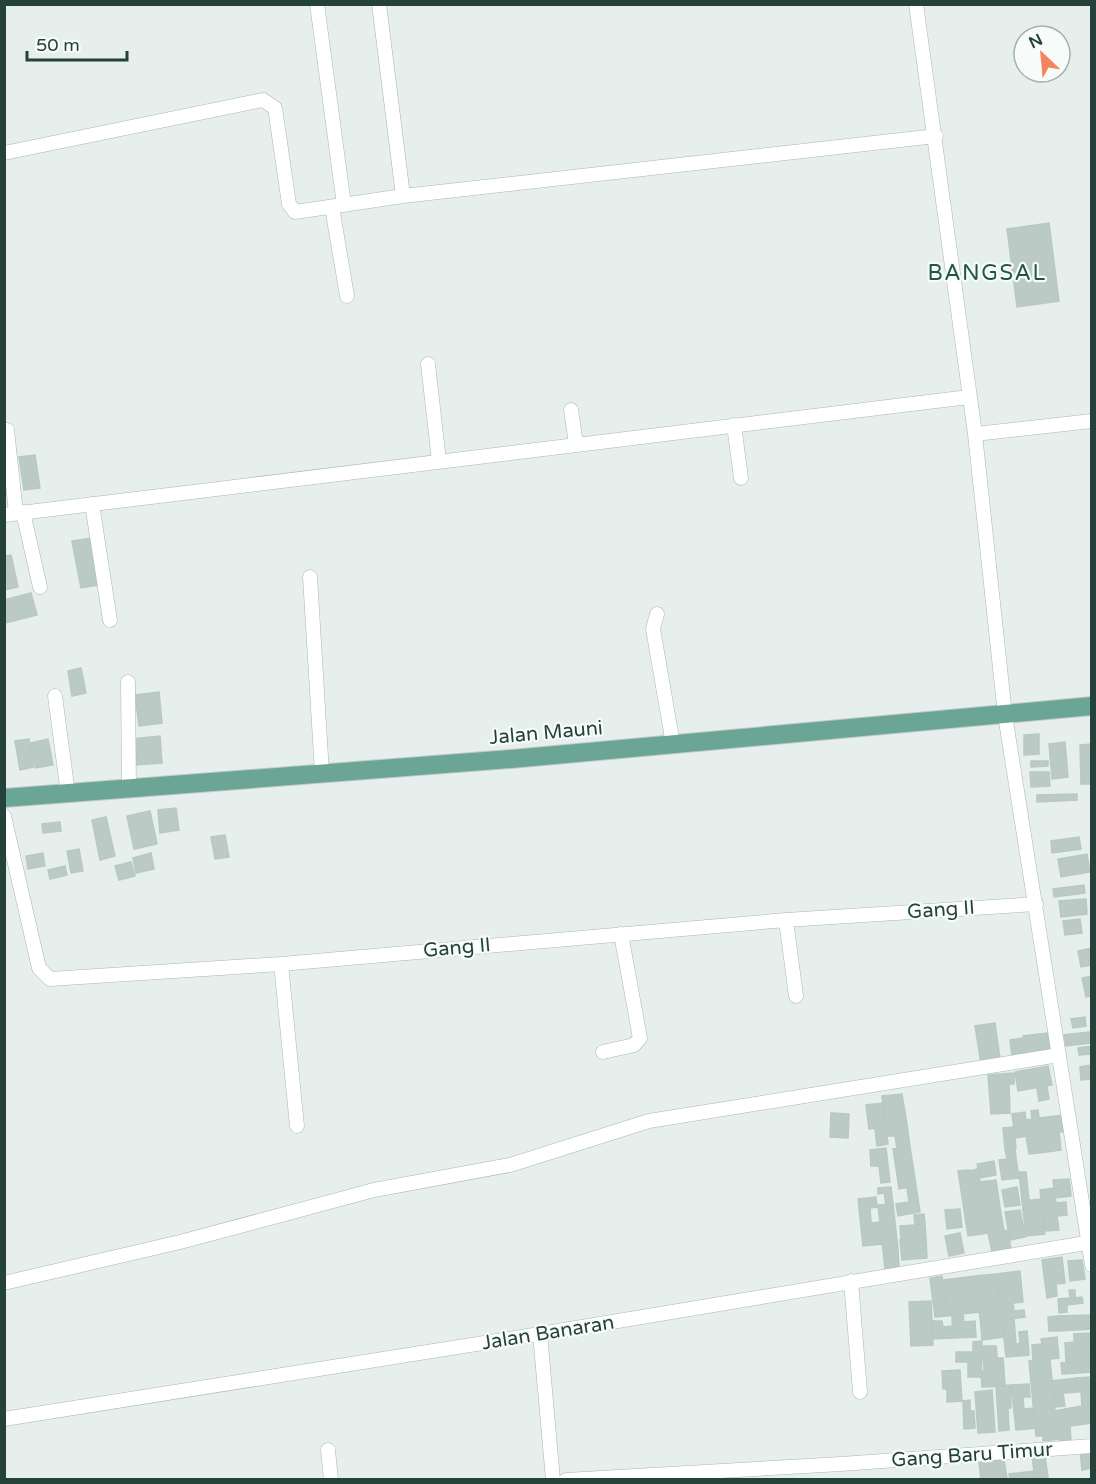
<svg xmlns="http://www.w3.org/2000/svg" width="1096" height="1484" font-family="'Varela Round',sans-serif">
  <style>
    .building { fill: #bbcac4; stroke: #b8c9c2; stroke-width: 1.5 }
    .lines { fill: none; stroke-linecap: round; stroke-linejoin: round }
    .minor-casing { stroke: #a8b8b2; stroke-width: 15 }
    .major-casing { stroke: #c2cac8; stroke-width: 20 }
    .minor { stroke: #fff; stroke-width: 14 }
    .major { stroke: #6aa596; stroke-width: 18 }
    .labels { text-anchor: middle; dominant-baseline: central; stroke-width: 4.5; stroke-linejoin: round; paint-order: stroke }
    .street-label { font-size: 20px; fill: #24423a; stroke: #f7fbf9 }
    .quarter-label { font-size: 22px; letter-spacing: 1.5px; fill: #1f5548; stroke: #f7fbf9 }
  </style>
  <rect width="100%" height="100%" fill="#e6efeb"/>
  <path class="building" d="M1049,223L1059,301L1017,307L1007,229Z
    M35,455L40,488L24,490L19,457Z
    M91,538L99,585L81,588L72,541Z
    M11,555L18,587L4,590V556Z
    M31,593L37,615L5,623L4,600Z
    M81,668L86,693L72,696L68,671Z
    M159,692L162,723L139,726L135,695Z
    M1039,734V754L1024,755V735Z
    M160,736L162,763L135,765L132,739Z
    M29,739L34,767L20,770L15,741Z
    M48,739L53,765L36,768L31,743Z
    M1065,742L1068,777L1052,779L1049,744Z
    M1092,744V784H1081L1080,745Z
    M1031,761H1048V766L1031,767Z
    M1030,772H1049L1050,786L1031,787Z
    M1077,794V800L1037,802V795Z
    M176,808L179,830L160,833L158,810Z
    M150,811L157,844L134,849L127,816Z
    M106,817L115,856L100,860L92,820Z
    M60,822L61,831L43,833L42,824Z
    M225,835L229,857L215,859L211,837Z
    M1079,837L1081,849L1052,853L1051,841Z
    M79,849L83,871L71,873L67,851Z
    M43,853L45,866L28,869L26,856Z
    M151,853L154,869L136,873L133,858Z
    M1087,854L1090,872L1061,877L1058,859Z
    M131,862L135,876L119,880L115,866Z
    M65,866L67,875L50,879L48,870Z
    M1084,885L1085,893L1054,897L1053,889Z
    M1086,899L1087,914L1061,917L1059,901Z
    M1080,919L1082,933L1065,935L1063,921Z
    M1092,948V965L1081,967L1078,951Z
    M1092,976V996L1086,997L1082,978Z
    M1085,1017L1086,1026L1073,1028L1071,1019Z
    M995,1023L1000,1059L981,1063L975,1026Z
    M1089,1032L1090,1043L1066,1046L1064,1035Z
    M1048,1033L1050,1052L1025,1055L1023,1036Z
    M1023,1038L1025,1055L1012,1056L1010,1040Z
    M1092,1046V1054L1079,1055L1078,1048Z
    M1092,1065V1079L1081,1080L1080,1067Z
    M1048,1066L1052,1085L1018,1091L1015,1072Z
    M1014,1073V1084H1009L1010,1113L991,1114L988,1075Z
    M1047,1086L1049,1099L1039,1101L1037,1088Z
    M902,1094L907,1124L895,1136H887L882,1096Z
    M883,1103L886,1127L869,1129L866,1105Z
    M1038,1110L1039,1118L1064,1115L1066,1131L1015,1138L1012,1114L1025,1112L1026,1120L1032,1119L1031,1111Z
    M831,1113L849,1114L848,1138L830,1137Z
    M907,1124L910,1147L897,1149L895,1136Z
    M886,1127L888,1144L877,1146L875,1129Z
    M1014,1127L1016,1148L1005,1149L1003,1128Z
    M1059,1132L1061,1150L1039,1153L1037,1135Z
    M1037,1135L1039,1153L1029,1154L1026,1136Z
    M910,1147L914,1172L897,1175L893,1149Z
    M886,1148L888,1165L871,1166L870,1150Z
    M1015,1148L1016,1158L1007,1159L1005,1149Z
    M1016,1158L1019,1178L1002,1180L999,1160Z
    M994,1161L996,1175L980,1178L977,1164Z
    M888,1165L890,1182L881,1183L879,1166Z
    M978,1169L980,1182L971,1184L969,1171Z
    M969,1170L971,1184L980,1182L988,1233L968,1236L958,1171Z
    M914,1172L916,1186L899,1189L897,1175Z
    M1019,1172H1026L1029,1200L1022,1201Z
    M1069,1179L1070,1186L1054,1188L1053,1180Z
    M996,1180L1000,1207L985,1210L980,1182Z
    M916,1186L920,1212L898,1216L896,1204L909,1202L907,1188Z
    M1070,1186L1071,1196L1055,1198L1054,1188Z
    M891,1187L893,1204L886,1205L884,1193L878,1194V1188Z
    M1017,1187L1020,1205L1005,1207L1002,1190Z
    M1054,1188L1056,1203L1066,1202L1067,1215L1057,1216L1059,1230L1045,1231L1040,1190Z
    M876,1197L877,1207L870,1208L871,1223L880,1222L882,1244L863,1246L858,1199Z
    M1041,1199L1044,1226L1025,1229L1022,1201Z
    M893,1204L898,1249L883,1250L878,1205Z
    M1000,1207L1004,1231L988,1233L985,1210Z
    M960,1209L962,1227L947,1229L945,1210Z
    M1020,1210L1025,1237L1010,1240L1005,1212Z
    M924,1214L925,1224L915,1225L914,1215Z
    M925,1224L926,1238L916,1239L915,1225Z
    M915,1225L916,1239L901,1240L900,1226Z
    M1044,1226L1045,1234L1026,1236L1025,1229Z
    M1008,1230L1011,1249L992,1252L988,1233Z
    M960,1233L964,1253L949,1256L945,1236Z
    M926,1238L927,1258L912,1259L910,1239Z
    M910,1239L912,1259L902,1260L900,1240Z
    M898,1249L899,1268L885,1269L883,1250Z
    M1062,1257L1065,1283L1056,1284L1057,1296L1047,1298L1042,1260Z
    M1082,1260L1085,1279L1070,1281L1068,1261Z
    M1020,1271L1023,1302L1013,1303L1014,1311L1024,1310L1025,1317L1002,1320L997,1274Z
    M997,1274L999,1297L978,1300L975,1276Z
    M942,1276L947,1316L935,1317L930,1278Z
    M975,1276L979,1312L963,1314L959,1278Z
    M959,1278L963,1314L947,1316L943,1280Z
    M1069,1290H1075V1298L1082,1297L1083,1303L1067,1305V1312L1059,1313L1058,1299L1070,1298Z
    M999,1297L1003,1324L981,1327L978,1300Z
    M931,1301L933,1345L911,1346L909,1302Z
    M963,1315L964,1322L975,1321L976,1337L953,1338L952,1316Z
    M1092,1315V1329L1058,1331L1057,1316Z
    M1057,1316L1058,1331H1049L1048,1317Z
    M1014,1318L1016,1344L1028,1342L1029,1355L1006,1357L1002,1320Z
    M932,1321H942L943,1327L952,1326L953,1338L933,1339Z
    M1003,1324L1004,1337L982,1340L981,1327Z
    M1027,1331L1028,1342L1020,1343L1019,1332Z
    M1092,1333V1341L1074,1342V1334Z
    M1057,1337L1059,1358L1033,1361L1032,1345L1042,1344L1041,1339Z
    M982,1341L981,1377H968V1362H956V1352H973V1342Z
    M1092,1341V1353L1075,1355L1074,1342Z
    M1074,1342L1076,1362L1066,1363L1065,1343Z
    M983,1346H996L997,1355H983Z
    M1092,1353V1360L1076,1362L1075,1355Z
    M983,1355H997V1358H1003L1004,1370L984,1371Z
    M1050,1359L1055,1411L1076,1407L1078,1425L1059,1427L1060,1439L1043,1441V1436H1036L1029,1361Z
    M1092,1360V1372L1062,1374L1061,1363Z
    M960,1370L961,1387L943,1389L942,1371Z
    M1004,1370L1005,1386L982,1387L981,1371Z
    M1092,1377V1391L1077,1392L1076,1378Z
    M1076,1378L1077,1392L1054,1394L1052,1381Z
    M1029,1384L1030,1397H1023L1024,1409L1034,1408L1036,1428L1016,1430L1011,1385Z
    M1010,1385L1011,1408H1003V1401H997L996,1386Z
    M961,1387L962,1401L947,1402V1388Z
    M992,1390L995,1432L978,1433L975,1392Z
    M1092,1391V1405L1082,1406L1081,1392Z
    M1063,1393L1065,1406L1055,1407L1054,1394Z
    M970,1400V1411H974L975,1428L964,1429L963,1401Z
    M997,1401H1003V1408H1008L1009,1430L999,1431Z
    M1092,1405V1423L1078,1425L1076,1407Z
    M1070,1426L1071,1442L1060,1443L1059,1427Z
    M1092,1448V1468L1082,1470L1080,1449Z
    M1045,1456L1048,1477L1035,1478L1032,1457Z
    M1004,1459L1007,1479L981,1480L979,1463Z
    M1034,1471L1035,1480H1010L1009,1474Z"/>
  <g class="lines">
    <defs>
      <path id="minor" d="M317,4L344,205
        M379,4L403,196
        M916,4L975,434L1005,715L1092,1265
        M4,153L263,100L275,108L289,204L295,212L403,196L936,136
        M332,207L347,296
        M428,364L439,461
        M571,410L576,444
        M734,425L741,478
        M7,430L16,513
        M975,434L1092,421
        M92,504L110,620
        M23,512L40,587
        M4,515L969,397
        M310,577L322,773
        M657,614L653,629L673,744
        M128,682L129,790
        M55,696L68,794
        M4,816L39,968L50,979L281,964L786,920L1036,904
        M786,920L796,996
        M281,964L297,1126
        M603,1052L634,1045L640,1038L621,934
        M851,1281L860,1392
        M4,1283L180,1242L374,1190L510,1165L649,1121L1059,1055
        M540,1334L553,1480
        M4,1419L540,1334L1092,1242
        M328,1450L331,1480
        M566,1480L841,1464L1092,1446"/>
      <path id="major" d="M4,798L511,759L1092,706"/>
    </defs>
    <use href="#minor" class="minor-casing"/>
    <use href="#major" class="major-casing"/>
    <use href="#minor" class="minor"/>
    <use href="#major" class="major"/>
  </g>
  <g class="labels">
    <g class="street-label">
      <text transform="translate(546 733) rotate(-5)">Jalan Mauni</text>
      <text transform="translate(941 910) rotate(-4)">Gang II</text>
      <text transform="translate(457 948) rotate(-5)">Gang II</text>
      <text transform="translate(548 1333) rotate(-9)">Jalan Banaran</text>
      <text transform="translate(972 1455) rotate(-4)">Gang Baru Timur</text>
    </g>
    <g class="quarter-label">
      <text x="987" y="273">BANGSAL</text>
    </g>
  </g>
  <rect width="1096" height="1484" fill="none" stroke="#24423a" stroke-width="12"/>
  <g transform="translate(1042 54) rotate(334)"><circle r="28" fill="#f7fbf9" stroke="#a3b1ad" stroke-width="1.5"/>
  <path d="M0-4.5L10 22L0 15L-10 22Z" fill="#f4845f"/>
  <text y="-9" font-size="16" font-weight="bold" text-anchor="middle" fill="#24423a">N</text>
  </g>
  <path d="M27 51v9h100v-9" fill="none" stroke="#24423a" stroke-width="3"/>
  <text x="36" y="51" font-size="18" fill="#24423a" stroke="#f7fbf9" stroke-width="4.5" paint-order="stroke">50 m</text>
</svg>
